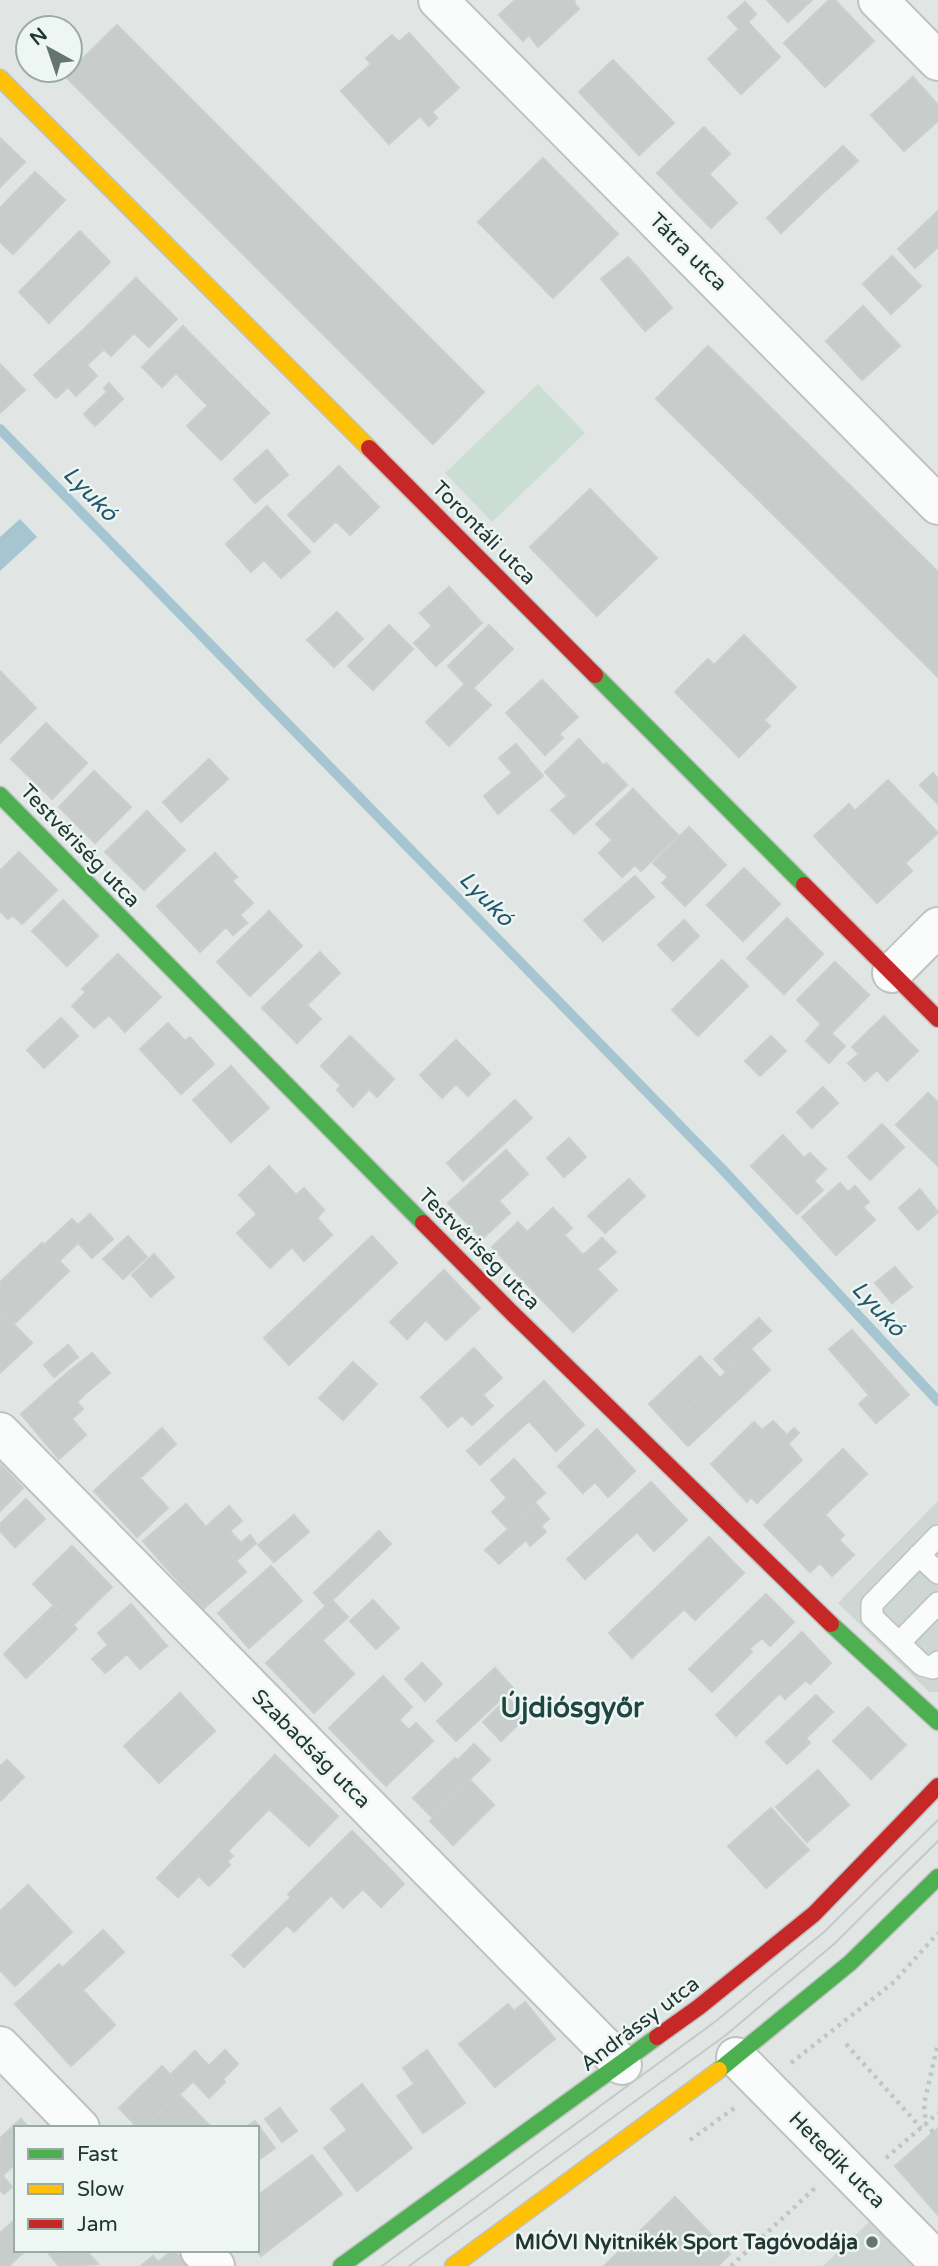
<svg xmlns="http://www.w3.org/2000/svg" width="938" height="2266" font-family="'Varela Round',sans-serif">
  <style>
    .built { fill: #cfd7d4 }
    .green { fill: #cbded3 }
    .water { fill: #a5c6d1 }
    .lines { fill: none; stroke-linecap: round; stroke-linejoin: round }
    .stream { stroke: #a5c6d1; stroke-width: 10 }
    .building { fill: #c8cdcb; stroke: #cacfcd; stroke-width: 2 }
    .lane-casing { stroke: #bec3c1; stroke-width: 24 }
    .street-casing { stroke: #bec3c1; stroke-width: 42 }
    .fast-casing { stroke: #bec3c2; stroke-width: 19 }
    .slow-casing { stroke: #bec3c2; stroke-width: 19 }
    .jam-casing { stroke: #bec3c2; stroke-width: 19 }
    .path { stroke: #bfc7c5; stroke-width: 4.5; stroke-dasharray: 3.5 5; stroke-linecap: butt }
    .lane { stroke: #fafbfb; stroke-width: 21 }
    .street { stroke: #fafbfb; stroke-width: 38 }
    .fast { stroke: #4caf50; stroke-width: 16 }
    .slow { stroke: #ffc107; stroke-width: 16 }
    .jam { stroke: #c62828; stroke-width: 16 }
    .tram { stroke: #c5c9c8; stroke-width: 2 }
    .poi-dot { fill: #647471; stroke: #eef6f3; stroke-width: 2.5 }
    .labels { text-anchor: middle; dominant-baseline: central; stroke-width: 5; stroke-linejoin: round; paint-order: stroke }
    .street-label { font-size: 21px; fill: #213733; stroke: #eef6f3 }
    .poi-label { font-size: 21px; font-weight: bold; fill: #213733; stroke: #eef6f3; text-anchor: end }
    .water-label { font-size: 23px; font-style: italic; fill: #22576c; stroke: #eef6f3 }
    .district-label { font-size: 28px; font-weight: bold; fill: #204641; stroke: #eef6f3 }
  </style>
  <rect width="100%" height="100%" fill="#e1e6e4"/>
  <path class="built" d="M938,1501V1692H929L838,1603Z
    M873,2218L918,2266H823Z"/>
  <path class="green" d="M538,384L585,433L492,522L445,473Z"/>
  <path class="water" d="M20,519L37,537L0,571V537Z"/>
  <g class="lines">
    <path class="stream" d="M0,429L724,1171L938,1401"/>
  </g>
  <path class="building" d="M515,0H575L574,3L579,9L538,47L529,35L523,41L499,15Z
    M767,0H812L788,22Z
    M829,0H835L874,41L825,87L784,43Z
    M745,2L756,14L748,22L780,57L741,94L708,59L739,29L728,17Z
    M117,25L484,392L433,444L65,76Z
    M409,33L459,88L432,112L437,118L429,126L420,116L389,144L341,91L371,64L366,58L392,35L399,42Z
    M613,60L674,123L639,155L579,92Z
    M913,77L938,105V121L904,151L871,115Z
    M704,127L730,154L709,174L737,203L711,228L657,173Z
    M0,138L25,162L0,187Z
    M843,146L858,161L826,190L812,175Z
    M543,158L618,234L553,298L478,222Z
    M35,172L65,200L13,254L0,242V208Z
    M812,175L826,190L781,233L767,218Z
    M938,211V247L915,268L898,249Z
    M80,231L110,262L49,323L19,292Z
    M892,256L921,286L891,314L863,284Z
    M628,257L639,269L612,292L601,279Z
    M639,269L650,282L623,305L612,292Z
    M136,278L177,319L149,347L134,333L111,356L84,329Z
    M650,282L661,295L634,318L623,305Z
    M661,295L672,308L645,331L634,318Z
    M863,306L900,346L862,380L826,341Z
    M183,326L235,379L208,406L176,373L162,387L142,367Z
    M84,329L103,350L87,365L97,376L76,396L68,387L56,398L34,375Z
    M708,346L938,572V677L656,399Z
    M0,364L25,390L0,413Z
    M235,379L269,413L221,460L187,426Z
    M109,383L123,399L95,426L84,414L107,392L104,388Z
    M267,450L288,475L255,503L234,479Z
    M339,466L379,507L350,535L336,521L314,542L288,515Z
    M590,489L657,558L597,616L530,547Z
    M267,506L310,552L281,578L264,560L251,572L226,544Z
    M449,587L482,623L436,666L414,643L432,626L420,613Z
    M337,612L363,639L334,667L307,640Z
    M389,625L413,649L373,690L348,666Z
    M489,625L513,649L473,688L491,705L449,746L426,722L465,684L448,666Z
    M744,635L796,687L764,720L770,726L739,757L675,692L708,659L714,665Z
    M0,671L36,708L0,743Z
    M542,680L578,717L559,734L563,738L545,755L506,713Z
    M46,723L87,763L52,799L11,759Z
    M579,739L604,766L606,763L627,785L574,834L551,810L567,796L545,772Z
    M516,744L543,776L498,814L484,796L512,773L499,758Z
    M209,759L228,779L181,822L163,802Z
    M94,771L131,807L95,843L59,807Z
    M933,773L938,779V804L920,785Z
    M888,780L938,833L905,863L912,871L877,903L814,836L849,804L855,811Z
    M633,789L678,835L641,871L635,865L622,877L599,853L612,840L596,824Z
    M147,811L185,850L144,890L105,852Z
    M689,827L726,865L685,906L662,883L668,877L653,863Z
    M19,852L57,890L22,924L13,915L8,919L0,911V871Z
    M215,853L237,877L232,881L253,903L240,915L247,923L233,935L226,927L200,952L157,906Z
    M744,868L780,904L743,941L707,905Z
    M635,876L654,897L603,941L584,920Z
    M63,900L98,936L67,966L32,931Z
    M269,911L302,946L250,996L217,962Z
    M787,918L823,954L784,994L747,958Z
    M684,920L699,936L673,961L658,945Z
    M320,952L340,973L307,1005L321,1019L297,1043L262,1008Z
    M118,954L161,997L125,1032L109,1015L94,1028L72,1006L86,992L82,989Z
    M722,960L748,986L698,1036L672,1010Z
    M835,962L869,995L831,1034L797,1000Z
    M884,1016L918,1051L887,1081L877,1070L865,1081L848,1063L859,1054L852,1047Z
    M61,1018L78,1036L44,1068L27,1050Z
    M168,1023L185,1041L190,1037L214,1064L181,1094L140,1049Z
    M821,1024L845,1046L829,1063L806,1041Z
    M350,1036L394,1079L377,1097L369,1089L353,1107L337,1090L341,1086L321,1066Z
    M771,1036L786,1051L760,1076L745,1061Z
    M456,1040L490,1074L468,1096L456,1084L442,1098L420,1075Z
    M231,1066L269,1108L231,1142L193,1100Z
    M823,1087L838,1103L812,1128L797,1112Z
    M928,1093L938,1102V1166L896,1125Z
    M515,1100L532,1118L463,1181L447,1163Z
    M882,1124L904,1147L870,1180L848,1157Z
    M783,1135L804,1158L810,1153L826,1169L814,1181L823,1190L797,1214L751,1166Z
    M569,1138L586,1157L564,1177L547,1158Z
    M506,1150L528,1174L499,1201L510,1213L482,1239L448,1203Z
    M269,1166L296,1195L304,1188L324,1210L317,1218L332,1235L304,1261L292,1247L270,1268L237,1233L257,1214L239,1195Z
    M629,1179L645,1196L605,1233L588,1216Z
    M840,1183L848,1192L855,1186L869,1202L863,1207L875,1220L836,1255L802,1217Z
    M920,1189L938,1212L918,1230L899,1208Z
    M553,1208L572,1228L520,1277L492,1247L518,1222L527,1232Z
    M90,1214L113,1239L92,1258L78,1243L87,1234L78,1225Z
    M72,1219L87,1234L59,1261L44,1245Z
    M564,1235L583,1255L602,1238L616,1252L597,1269L617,1290L573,1332L520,1277Z
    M128,1236L147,1257L123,1279L103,1259Z
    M372,1236L397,1263L289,1365L264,1338Z
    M42,1243L69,1271L14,1324L0,1310V1282Z
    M154,1254L174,1277L151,1297L132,1275Z
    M895,1267L912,1287L892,1303L875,1283Z
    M444,1270L480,1308L446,1340L426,1320L407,1339L390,1322Z
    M0,1310L32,1343L0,1373Z
    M759,1318L771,1331L725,1371L714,1359Z
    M852,1330L909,1395L876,1423L859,1404L869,1395L829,1349Z
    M68,1345L78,1357L54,1377L44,1365Z
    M474,1348L502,1378L483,1395L493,1406L472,1425L462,1415L448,1427L421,1397Z
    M751,1349L770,1370L688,1446L669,1426Z
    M92,1353L110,1373L86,1393L68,1372Z
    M700,1356L720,1378L669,1426L649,1404Z
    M353,1362L377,1384L343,1420L319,1398Z
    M68,1372L86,1393L77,1402L83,1409L72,1419L86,1435L59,1459L21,1414Z
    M544,1381L584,1425L556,1451L529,1421L480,1465L467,1451Z
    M773,1421L787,1435L794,1428L799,1433L788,1444L802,1460L757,1503L751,1497L747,1502L711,1464L754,1422L762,1430Z
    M162,1428L176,1444L140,1478L125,1462Z
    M597,1429L635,1471L608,1497L595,1482L583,1493L558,1466Z
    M843,1449L867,1474L825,1515L844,1535L839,1540L854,1555L832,1576L820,1563L810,1572L764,1525Z
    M514,1459L545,1493L507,1528L492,1512L507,1498L491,1480Z
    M125,1462L168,1508L137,1537L94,1491Z
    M0,1464L23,1488L0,1511Z
    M651,1482L687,1520L654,1551L637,1532L585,1579L567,1559Z
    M26,1499L45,1519L15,1547L0,1531V1524Z
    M186,1504L206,1527L163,1564L143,1541Z
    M536,1504L549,1519L541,1526L546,1532L530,1546L526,1540L499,1564L485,1550Z
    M229,1506L242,1521L230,1531L241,1543L250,1535L256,1543L236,1561L206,1527Z
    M294,1515L309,1532L274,1562L258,1545Z
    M206,1527L246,1572L203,1609L163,1564Z
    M379,1531L391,1544L326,1606L314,1593Z
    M709,1537L744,1573L695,1620L684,1609L632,1658L609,1633Z
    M72,1546L112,1587L73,1625L33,1584Z
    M271,1566L302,1601L249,1648L218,1613Z
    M766,1594L794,1622L770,1646L762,1638L749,1649L752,1652L712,1692L689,1669Z
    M332,1600L348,1617L323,1640L307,1624Z
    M373,1600L399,1628L376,1649L350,1621Z
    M131,1604L167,1646L140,1669L127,1654L105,1673L92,1659L108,1645L98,1633Z
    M54,1605L77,1629L45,1660L22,1636Z
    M307,1624L354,1674L314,1713L266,1663Z
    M802,1632L831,1663L810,1684L806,1680L785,1699L780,1693L736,1736L716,1715Z
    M22,1636L45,1660L26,1678L4,1654Z
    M422,1663L442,1684L425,1701L405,1679Z
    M495,1668L513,1688L456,1741L437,1721Z
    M383,1676L412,1707L399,1720L409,1730L416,1723L433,1741L386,1786L329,1728Z
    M180,1693L215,1731L159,1783L124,1746Z
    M816,1695L833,1712L806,1738L810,1743L787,1764L766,1742Z
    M508,1698L527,1716L501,1741L483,1722Z
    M868,1707L906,1745L871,1779L833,1741Z
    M474,1744L490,1760L473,1776L458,1760Z
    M275,1755L338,1816L309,1846L269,1809L228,1851L233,1856L227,1862L230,1865L209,1886L199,1876L178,1897L157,1878Z
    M455,1758L473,1776L432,1817L413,1798Z
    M7,1760L24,1777L0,1801V1766Z
    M818,1770L849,1805L807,1842L776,1807Z
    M471,1781L494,1805L453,1845L430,1821Z
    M771,1808L809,1850L766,1888L728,1846Z
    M352,1831L387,1866L363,1889L351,1876L310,1916L288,1894Z
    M387,1866L404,1884L381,1907L363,1889Z
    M351,1876L363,1889L343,1908L331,1895Z
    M28,1885L72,1932L15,1986L0,1970V1911Z
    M291,1897L310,1916L294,1932L287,1925L244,1967L232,1955Z
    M103,1930L124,1952L83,1990L62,1968Z
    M59,1964L115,2025L71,2066L15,2004Z
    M525,2002L555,2039L512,2073L477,2030L508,2004L514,2011Z
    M477,2030L512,2073L495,2087L459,2044Z
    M225,2050L238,2064L223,2079L225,2082L209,2098L193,2081Z
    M427,2050L465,2103L423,2133L397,2096L414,2084L403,2068Z
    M195,2051L209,2066L180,2094L184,2089L170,2075Z
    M162,2066L184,2089L143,2128H138L119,2108Z
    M362,2084L412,2148L357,2191L324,2148L347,2130L331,2109Z
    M179,2094L212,2128H143Z
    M280,2108L297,2131L282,2142L265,2119Z
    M21,2119L29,2128H16V2163L2,2176L0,2173V2138Z
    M255,2121L275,2148L257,2161V2128H245Z
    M938,2128V2215L895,2166Z
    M312,2155L342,2194L261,2256L256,2250L257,2196Z
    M0,2173L12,2187L4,2194L0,2190Z
    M675,2197L730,2254L718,2266H604Z
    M16,2219V2250H26L9,2266H0V2233Z
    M46,2250H76L58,2265Z
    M76,2250H86L98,2264L59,2266Z
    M173,2250L188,2266H141L153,2256L158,2262Z"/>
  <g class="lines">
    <defs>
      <path id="lane" d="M938,1536L872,1604V1617L922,1665L933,1668L938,1662
        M919,1555L938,1573
        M899,1643L938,1603"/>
      <path id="street" d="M438,0L938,505
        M878,0L938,61
        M892,973L938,927
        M0,1432L622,2065
        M0,2046L80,2128
        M736,2057L938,2262
        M200,2250L215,2266"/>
      <path id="fast" d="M595,675L804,885
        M0,795L423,1223
        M831,1624L938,1722
        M719,2070L850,1963L938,1877
        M341,2266L657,2037"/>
      <path id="slow" d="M0,78L369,448
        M453,2266L719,2070"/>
      <path id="jam" d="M369,448L595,675
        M804,885L938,1019
        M423,1223L509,1310L831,1624
        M657,2037L699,2007L814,1914L938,1786"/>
    </defs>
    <use href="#lane" class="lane-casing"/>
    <use href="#street" class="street-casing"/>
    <use href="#fast" class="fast-casing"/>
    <use href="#slow" class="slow-casing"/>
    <use href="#jam" class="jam-casing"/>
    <path class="path" d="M846,2044L921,2128
      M791,2063L894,1982L938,1933
      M933,2132L926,2124L924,2104L938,2043
      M690,2140L737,2106
      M886,2158L938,2113
      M731,2266L815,2188"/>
    <use href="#lane" class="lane"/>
    <use href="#street" class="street"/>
    <use href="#fast" class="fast"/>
    <use href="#slow" class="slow"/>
    <use href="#jam" class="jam"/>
    <path class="tram" d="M382,2266L716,2021L824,1932L938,1820
      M409,2266L726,2035L834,1944L938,1841"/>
  </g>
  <circle class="poi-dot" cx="872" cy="2242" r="7"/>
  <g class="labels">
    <g class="street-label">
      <text transform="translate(688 252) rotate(45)">Tátra utca</text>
      <text transform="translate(484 533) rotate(45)">Torontáli utca</text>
      <text transform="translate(80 846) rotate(46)">Testvériség utca</text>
      <text transform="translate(479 1249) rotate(45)">Testvériség utca</text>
      <text transform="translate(311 1749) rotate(45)">Szabadság utca</text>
      <text transform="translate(640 2024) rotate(-37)">Andrássy utca</text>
      <text transform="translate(837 2160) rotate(45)">Hetedik utca</text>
    </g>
    <g class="poi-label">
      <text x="858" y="2242">MIÓVI Nyitnikék Sport Tagóvodája</text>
    </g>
    <g class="water-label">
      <text transform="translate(90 494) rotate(46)">Lyukó</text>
      <text transform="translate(486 899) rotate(46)">Lyukó</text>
      <text transform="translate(878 1309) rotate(47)">Lyukó</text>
    </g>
    <g class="district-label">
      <text x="572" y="1708">Újdiósgyőr</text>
    </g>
  </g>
  <rect x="14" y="2126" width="245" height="126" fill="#eef6f3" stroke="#9caaa6" stroke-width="2"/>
  <rect x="28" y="2149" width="35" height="10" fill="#4caf50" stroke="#9caaa6" stroke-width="2"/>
  <text x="77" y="2161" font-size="21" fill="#213733">Fast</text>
  <rect x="28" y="2184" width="35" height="10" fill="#ffc107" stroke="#9caaa6" stroke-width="2"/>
  <text x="77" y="2196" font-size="21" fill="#213733">Slow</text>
  <rect x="28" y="2219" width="35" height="10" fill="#c62828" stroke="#9caaa6" stroke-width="2"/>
  <text x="77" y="2231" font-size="21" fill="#213733">Jam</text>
  <g transform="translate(49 49) rotate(320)"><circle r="33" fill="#eef6f3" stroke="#9caaa6" stroke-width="2"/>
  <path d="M0-5L12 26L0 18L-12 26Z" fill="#647471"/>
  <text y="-10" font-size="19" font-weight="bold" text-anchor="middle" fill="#213733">N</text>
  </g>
</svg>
